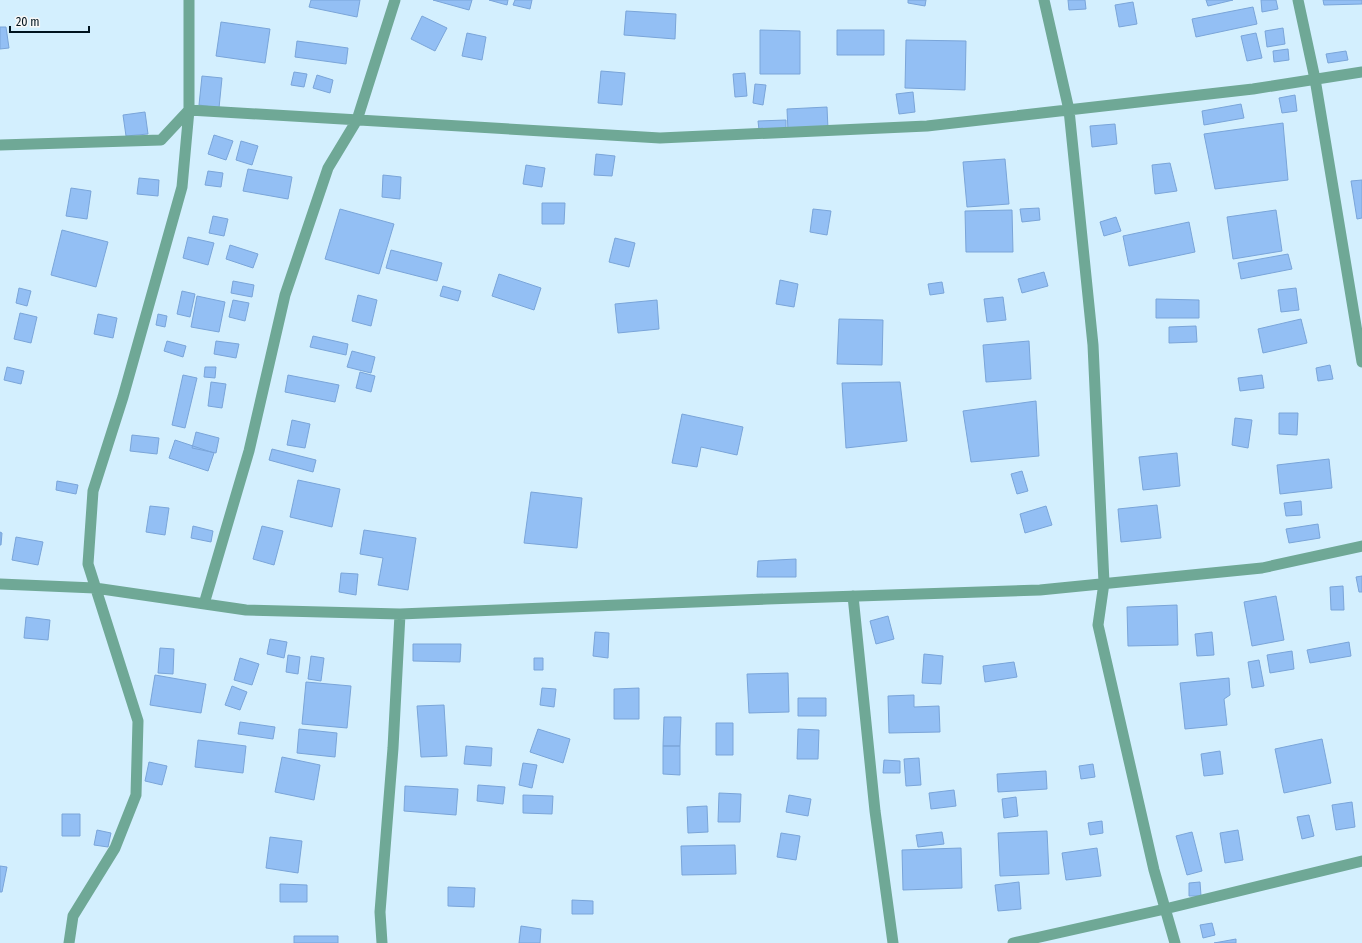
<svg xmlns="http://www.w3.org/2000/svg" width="1362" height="943" font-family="'Fira Sans Condensed',sans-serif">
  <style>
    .building { fill: #93bff4; stroke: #7aa5d9 }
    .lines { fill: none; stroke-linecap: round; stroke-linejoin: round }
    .minor { stroke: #6fa896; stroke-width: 11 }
  </style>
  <rect width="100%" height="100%" fill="#d3effe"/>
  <path class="building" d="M311,0H360L357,17L309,7Z
    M433,0H472L469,10Z
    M489,0H508L507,5Z
    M515,0H532L530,9L513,5Z
    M908,0H926L925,6L908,3Z
    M1068,0H1085L1086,9L1069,10Z
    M1206,0H1233L1208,6Z
    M1261,0H1276L1278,9L1262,12Z
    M1323,0H1362V4L1324,5Z
    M1133,2L1137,24L1119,27L1115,5Z
    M1253,7L1257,24L1196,37L1192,19Z
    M626,11L676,14L675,39L624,35Z
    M422,16L447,28L435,51L411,39Z
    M221,22L270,29L265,63L216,56Z
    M0,27H6L9,48L0,49Z
    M1283,28L1285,44L1267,47L1265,31Z
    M760,30L800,31V74H760Z
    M837,30H884V55H837Z
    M467,33L486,37L482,60L462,56Z
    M1256,33L1262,58L1247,61L1241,36Z
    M906,40L966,41L965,90L905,88Z
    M297,41L348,48L346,64L295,57Z
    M1288,49L1289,60L1274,62L1273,51Z
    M1346,51L1348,60L1328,63L1326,54Z
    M601,71L625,73L622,105L598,103Z
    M294,72L307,74L304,87L291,85Z
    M745,73L747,96L735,97L733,74Z
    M317,75L333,80L330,93L313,88Z
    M202,76L222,78L219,108L199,105Z
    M755,84L766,85L763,105L753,103Z
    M913,92L915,112L899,114L896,94Z
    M1295,95L1297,111L1282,113L1279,98Z
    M1241,104L1244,118L1204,125L1202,111Z
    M827,107L828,129L788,131L787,109Z
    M145,112L148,134L126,136L123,115Z
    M786,120V129L759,130L758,121Z
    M1283,123L1288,180L1215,189L1204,134Z
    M1115,124L1117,144L1092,147L1090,126Z
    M214,135L233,141L226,160L208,154Z
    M241,141L258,146L252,165L236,160Z
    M596,154L615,156L612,176L594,175Z
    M1005,159L1009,204L967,207L963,162Z
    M1170,163L1177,191L1155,194L1152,165Z
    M526,165L545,168L542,187L523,184Z
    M248,169L292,177L288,199L243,191Z
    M208,171L223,173L221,187L205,185Z
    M383,175L401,177L400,199L382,197Z
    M139,178L159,180L158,196L137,194Z
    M1362,180V218L1357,219L1351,181Z
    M71,188L91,191L87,219L66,216Z
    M542,203H565L564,224H542Z
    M1039,208L1040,220L1022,222L1020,209Z
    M340,209L394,224L379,274L325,259Z
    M813,209L831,211L827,235L810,232Z
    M1012,210L1013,252H966L965,211Z
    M1276,210L1282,251L1233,259L1227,217Z
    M213,216L228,219L224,236L209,233Z
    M1116,217L1121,231L1104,236L1100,222Z
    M1189,222L1195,252L1129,266L1123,236Z
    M62,230L108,242L96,287L51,275Z
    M188,237L214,243L208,265L183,258Z
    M615,238L635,243L629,267L609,262Z
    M230,245L258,254L253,268L226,259Z
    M391,250L442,263L437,281L386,268Z
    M1288,254L1292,269L1241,279L1238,263Z
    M1044,272L1048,286L1022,293L1018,279Z
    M499,274L541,288L534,310L492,296Z
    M780,280L798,284L794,307L776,304Z
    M233,281L254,285L252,297L231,293Z
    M942,282L944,293L930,295L928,284Z
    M443,286L461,291L458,301L440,296Z
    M19,288L31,291L27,306L16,303Z
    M1296,288L1299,310L1281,312L1278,290Z
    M182,291L195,294L190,317L177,314Z
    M358,295L377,300L371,326L352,321Z
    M197,296L225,302L219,332L191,327Z
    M1003,297L1006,320L987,322L984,299Z
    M1156,299L1199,300V318H1156Z
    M233,300L249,303L245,321L229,317Z
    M657,300L659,329L618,333L615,304Z
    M20,313L37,317L31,343L14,339Z
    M98,314L117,318L113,338L94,334Z
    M158,314L167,316L165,327L156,325Z
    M839,319L883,320L882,365L837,364Z
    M1301,319L1307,343L1263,353L1258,329Z
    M1196,326L1197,342L1169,343V327Z
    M313,336L348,344L346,355L310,347Z
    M167,341L186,346L183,357L164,351Z
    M216,341L239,344L236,358L214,354Z
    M1029,341L1031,379L986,382L983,345Z
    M352,351L375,357L371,373L347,367Z
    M1330,365L1333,379L1318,381L1316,368Z
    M7,367L24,371L21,384L4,380Z
    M205,367H216L215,378L204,377Z
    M360,372L375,376L371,392L356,388Z
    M183,375L197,378L185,428L172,425Z
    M288,375L339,385L335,402L285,392Z
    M1262,375L1264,388L1240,391L1238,378Z
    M211,382L226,384L222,408L208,406Z
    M900,382L907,441L846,448L842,383Z
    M1036,401L1039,456L971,462L963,411Z
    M1279,413H1298L1297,435L1279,434Z
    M682,414L743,427L737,455L701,447L697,467L672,463Z
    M1235,418L1252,420L1248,448L1232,445Z
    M292,420L310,424L305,448L287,445Z
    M196,432L219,438L216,453L192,448Z
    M132,435L159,438L157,454L130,451Z
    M175,440L214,453L208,471L169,458Z
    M272,449L316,460L313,472L269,460Z
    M1177,453L1180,486L1143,490L1139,457Z
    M1329,459L1332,488L1280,494L1277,465Z
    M1022,471L1028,491L1017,494L1011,474Z
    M298,480L340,489L332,527L290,517Z
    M57,481L78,485L76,494L56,490Z
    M531,492L582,498L577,548L524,543Z
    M1301,501L1302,515L1286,516L1284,503Z
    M1157,505L1161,538L1121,542L1118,509Z
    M150,506L169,508L165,535L146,532Z
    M1046,506L1052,525L1025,533L1020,514Z
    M1318,524L1320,538L1289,543L1286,529Z
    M193,526L213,531L211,542L191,538Z
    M262,526L283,531L274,565L253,559Z
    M364,530L416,538L408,590L378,585L383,558L360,554Z
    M0,532L2,533L1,545H0Z
    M16,537L43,542L38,565L12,560Z
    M796,559V577H757L758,561Z
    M341,573L358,574L356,595L339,592Z
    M1362,576V592H1359L1356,577Z
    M1343,586L1344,610H1331L1330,587Z
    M1276,596L1284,640L1252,646L1244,602Z
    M1177,605L1178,645L1128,646L1127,607Z
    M888,616L894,639L876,644L870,621Z
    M26,617L50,620L48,640L24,638Z
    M595,632L609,633L608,658L593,656Z
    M1212,632L1214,655L1197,656L1195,634Z
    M270,639L287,642L284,658L267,654Z
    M1349,642L1351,656L1310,663L1307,650Z
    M413,644H461L460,662L413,661Z
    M160,648L174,649L173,674L158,673Z
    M1292,651L1294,669L1270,673L1267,655Z
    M924,654L943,656L941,684L922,683Z
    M288,655L300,657L298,674L286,672Z
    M311,656L324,658L321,681L308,679Z
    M240,658L259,664L252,685L234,680Z
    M534,658H543V670H534Z
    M1259,660L1264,686L1252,688L1248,662Z
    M1014,662L1017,677L985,682L983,666Z
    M788,673L789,712L749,713L747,674Z
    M155,675L206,684L201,713L150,705Z
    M1229,678L1230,695L1224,699L1227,725L1185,729L1180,683Z
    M306,682L351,686L347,728L302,724Z
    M232,686L247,692L240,710L225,705Z
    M542,688L556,689L554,707L540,705Z
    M639,688V719H614V689Z
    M914,695V707L939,706L940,732L889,733L888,696Z
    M798,698H826V716H798Z
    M444,705L447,756L421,757L417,706Z
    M664,717H681L680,746H663Z
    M240,722L275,727L273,739L238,734Z
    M716,723H733V755H716Z
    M299,729L337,733L335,757L297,753Z
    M538,729L570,739L563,763L530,752Z
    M798,729L819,730L818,759H797Z
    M1322,739L1331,783L1284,793L1275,749Z
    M198,740L246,746L243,773L195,767Z
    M466,746L492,748L491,766L464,764Z
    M663,746H680V775L663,774Z
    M1220,751L1223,774L1204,776L1201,754Z
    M282,757L320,765L314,800L275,792Z
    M919,758L921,785L906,786L904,759Z
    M884,760L900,761V773H883Z
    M149,762L167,766L162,785L145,781Z
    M523,763L537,765L532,788L519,785Z
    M1093,764L1095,777L1081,779L1079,766Z
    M1046,771L1047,789L998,792L997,774Z
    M478,785L505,787L503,804L477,801Z
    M405,786L458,789L456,815L404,811Z
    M954,790L956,806L931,809L929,793Z
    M719,793L741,794L740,822H718Z
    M523,795L553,796L552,814L523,813Z
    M789,795L811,799L808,816L786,812Z
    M1016,797L1018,816L1004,818L1002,799Z
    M1352,802L1355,827L1336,830L1332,805Z
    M707,806L708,832L688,833L687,807Z
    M62,814H80V836H62Z
    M1309,815L1314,836L1302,839L1297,817Z
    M1102,821L1103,833L1090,835L1088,823Z
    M97,830L111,833L108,847L94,845Z
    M1238,830L1243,860L1225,863L1220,833Z
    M1047,831L1049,874L1000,876L998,833Z
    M942,832L944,844L918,847L916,835Z
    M1192,832L1202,871L1187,875L1176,836Z
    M781,833L800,836L796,860L777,857Z
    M270,837L302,841L298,873L266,868Z
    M735,845L736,874L682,875L681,846Z
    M961,848L962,888L903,890L902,850Z
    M1097,848L1101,876L1066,880L1062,853Z
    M0,866L7,867L2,892H0Z
    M1019,882L1021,909L998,911L995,885Z
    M1200,882L1201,896H1189V883Z
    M280,884L307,885V902H280Z
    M448,887L475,888L474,907L448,906Z
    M572,900L593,901V914H572Z
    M1212,923L1215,935L1203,938L1200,925Z
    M521,926L541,929L540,943H519Z
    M294,936H338V943H294Z
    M1236,939V943H1214Z"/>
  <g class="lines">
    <path class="minor" d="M1044,0L1069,110L1093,345L1104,583L1098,625L1154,870L1175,943
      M1298,0L1315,79L1362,362
      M0,145L161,140L189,110L660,138L927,126L1253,89L1362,72
      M0,584L95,588L246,610L400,614L767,599L1040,590L1262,568L1362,546
      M853,596L875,811L893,943
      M204,604L249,451L285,295L328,168L357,120L395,0
      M69,943L73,916L115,848L136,795L138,721L88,564L93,491L123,397L182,187L189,110V0
      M382,943L380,912L393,748L400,614
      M1013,943L1165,909L1362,861"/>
  </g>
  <path d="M10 26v6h79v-6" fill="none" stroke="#00131e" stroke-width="2"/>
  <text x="16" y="26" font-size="12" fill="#00131e" stroke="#f7f7f7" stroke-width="3" paint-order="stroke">20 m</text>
</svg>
